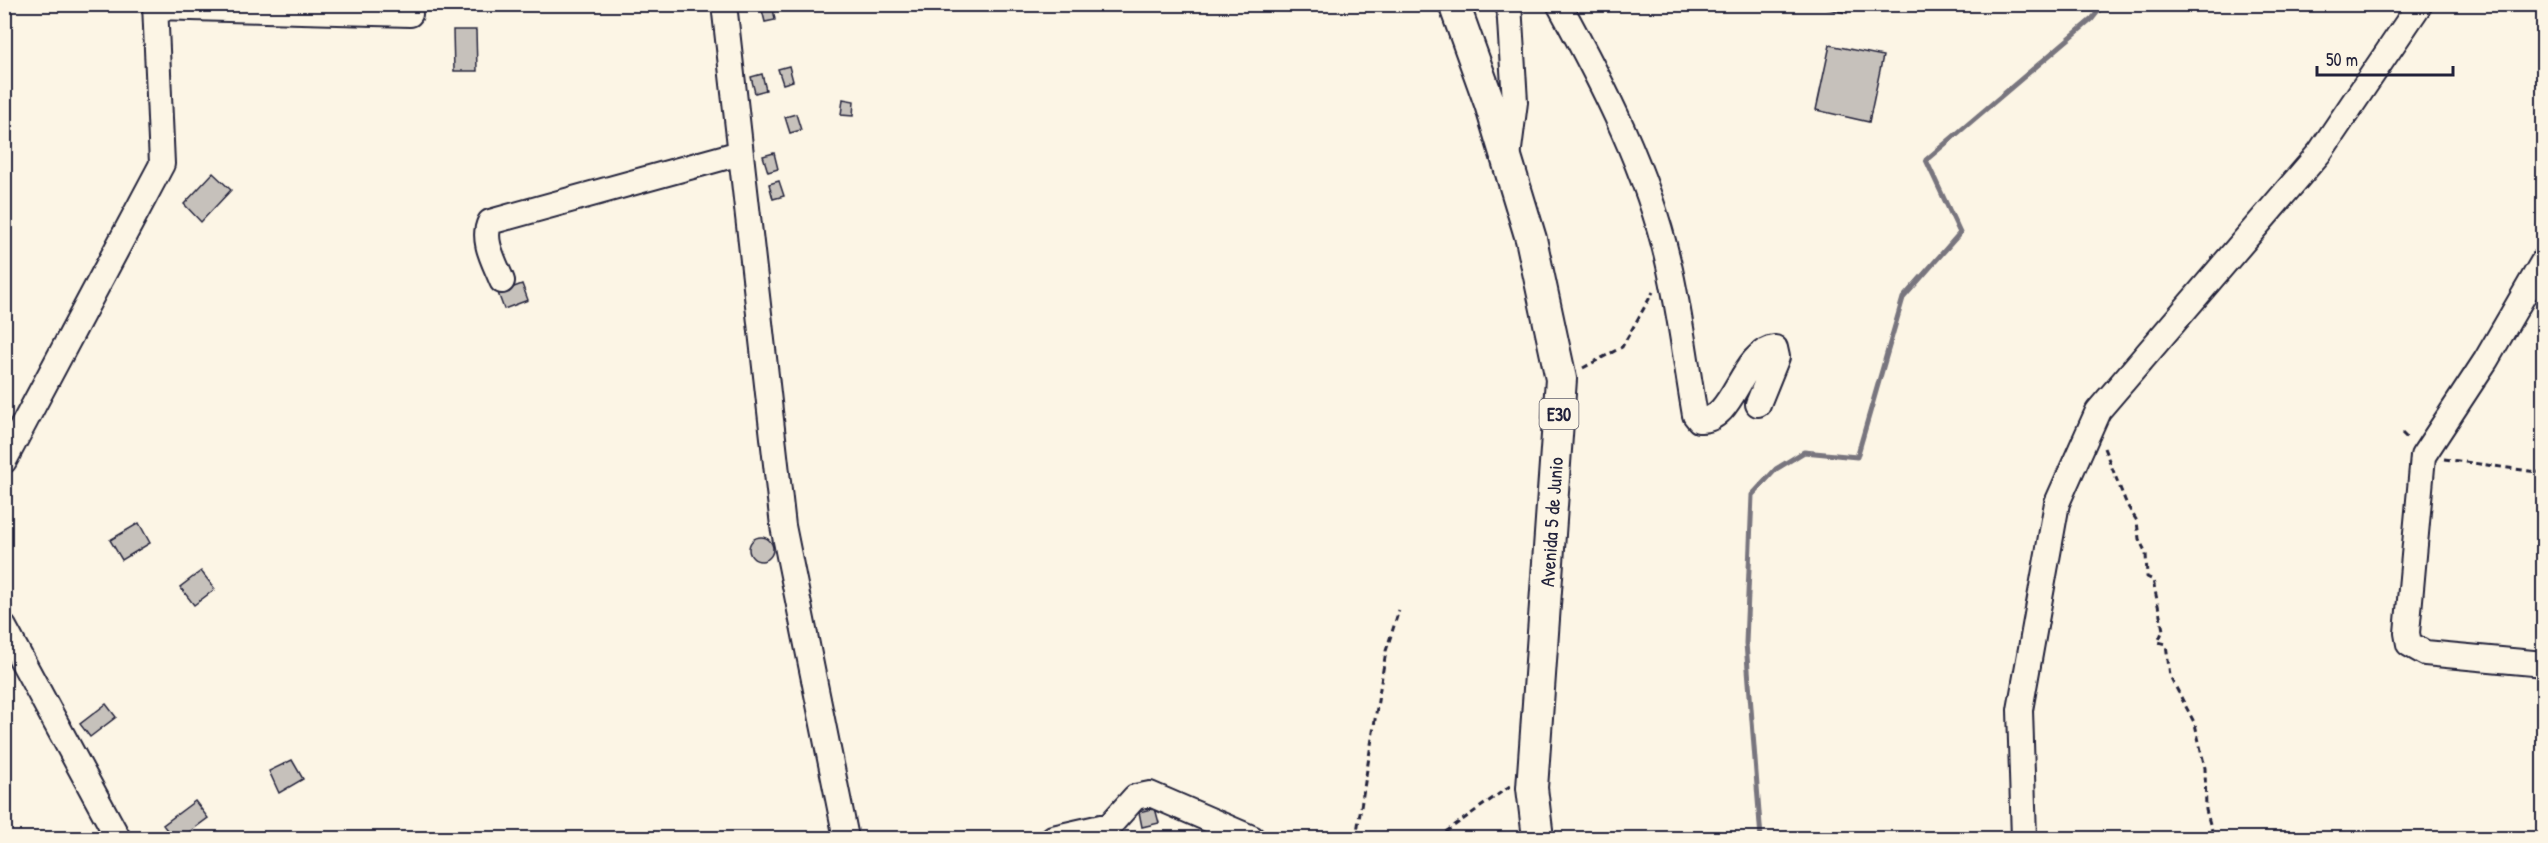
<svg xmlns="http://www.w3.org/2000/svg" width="2548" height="843" font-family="'Patrick Hand',sans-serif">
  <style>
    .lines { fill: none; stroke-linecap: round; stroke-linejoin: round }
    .stream { stroke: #78757e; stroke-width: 5 }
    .building { fill: #c6c1bb; stroke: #22223b; stroke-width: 1.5 }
    .minor-casing { stroke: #22223b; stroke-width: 28 }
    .major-casing { stroke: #22223b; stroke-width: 34 }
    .path { stroke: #22223b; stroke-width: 3; stroke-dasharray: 6 4.5; stroke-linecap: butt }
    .minor { stroke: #fcf5e5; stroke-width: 24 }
    .major { stroke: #fcf5e5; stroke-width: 30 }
    .labels { text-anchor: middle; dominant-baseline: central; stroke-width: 6; stroke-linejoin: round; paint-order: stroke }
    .shield { fill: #fcf5e5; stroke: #63616e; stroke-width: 1.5 }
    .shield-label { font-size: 18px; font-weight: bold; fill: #22223b }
    .street-label { font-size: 20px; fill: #22223b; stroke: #fcf5e5 }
  </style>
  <rect width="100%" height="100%" fill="#fcf5e5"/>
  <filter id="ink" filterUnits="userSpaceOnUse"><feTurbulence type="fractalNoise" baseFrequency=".0167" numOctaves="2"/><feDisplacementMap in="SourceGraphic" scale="12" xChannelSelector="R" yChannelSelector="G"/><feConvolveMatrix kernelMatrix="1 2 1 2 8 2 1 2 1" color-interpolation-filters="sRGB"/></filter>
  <g filter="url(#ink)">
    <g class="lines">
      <path class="stream" d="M1761,838L1746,643L1752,495L1776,469L1804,452L1857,457L1903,298L1960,233L1926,160L2092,19L2104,4"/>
    </g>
    <path class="building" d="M1807,4H1848L1847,13Z
      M773,8L775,20L765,22L762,10Z
      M453,30H476L477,71H454Z
      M1830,45L1883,56L1869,122L1816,110Z
      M789,66L793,81L783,84L778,69Z
      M762,74L766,90L755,93L751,77Z
      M843,99L854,101L853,116L841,115Z
      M796,114L801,130L790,133L785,117Z
      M774,153L778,169L768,172L763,156Z
      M213,173L231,190L201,222L184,204Z
      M779,181L784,196L773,199L769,184Z
      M522,284L528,300L504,309L498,293Z
      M139,523L150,543L122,560L110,540Z
      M749 549a12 12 0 1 1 24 0a12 12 0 1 1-24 0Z
      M201,571L215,589L194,605L180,587Z
      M106,704L116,717L90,737L80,724Z
      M292,760L303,779L279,793L269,771Z
      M195,801L208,818L181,838H173L163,825Z
      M1155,808L1159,823L1142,827L1139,812Z"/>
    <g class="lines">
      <defs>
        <path id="minor" d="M724,4L783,526L846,838
          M1559,4C1604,86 1647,170 1668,261C1680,311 1686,364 1695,415L1699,420C1734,423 1741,351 1775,348L1777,357L1758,404
          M156,7L410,14
          M1508,157L1515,102L1509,4
          M2544,260L2486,360L2423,456L2407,633L2409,644L2425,653L2544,664
          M502,281C495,263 481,240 490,222L740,153
          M4,461L162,164L155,4
          M4,627L118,838
          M1053,838L1110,825L1135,797L1150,794L1252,838
          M2024,838L2020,710L2057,503L2098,411L2320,152L2420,4"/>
        <path id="major" d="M1454,4L1490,104L1531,239L1561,379L1532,788L1538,838"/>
      </defs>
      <use href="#minor" class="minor-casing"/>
      <use href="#major" class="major-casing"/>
      <path class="path" d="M1583,368L1622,347L1653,292
        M2402,433L2409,440
        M2104,448L2127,505L2137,521L2139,539L2146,553L2147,577L2153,580L2163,630L2158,642L2166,644L2170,676L2195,724L2205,768L2206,810L2214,838
        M2444,459L2544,473
        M1356,838L1386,651L1399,610
        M1437,838L1510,786"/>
      <use href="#minor" class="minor"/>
      <use href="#major" class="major"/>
    </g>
  </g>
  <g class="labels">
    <rect class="shield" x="1539.5" y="399" width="39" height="30" rx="4.5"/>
    <g class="shield-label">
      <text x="1559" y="414">E30</text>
    </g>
    <g class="street-label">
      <text transform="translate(1551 522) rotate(-86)">Avenida 5 de Junio</text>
    </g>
  </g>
  <rect width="2548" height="843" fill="none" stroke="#fcf5e5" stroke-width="24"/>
  <rect x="12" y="12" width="2524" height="819" fill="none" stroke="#22223b" stroke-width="2" filter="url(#ink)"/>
  <path d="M2317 66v9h136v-9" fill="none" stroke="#22223b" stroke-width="3"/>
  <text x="2326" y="66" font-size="18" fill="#22223b" stroke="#fcf5e5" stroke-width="4.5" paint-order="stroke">50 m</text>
</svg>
